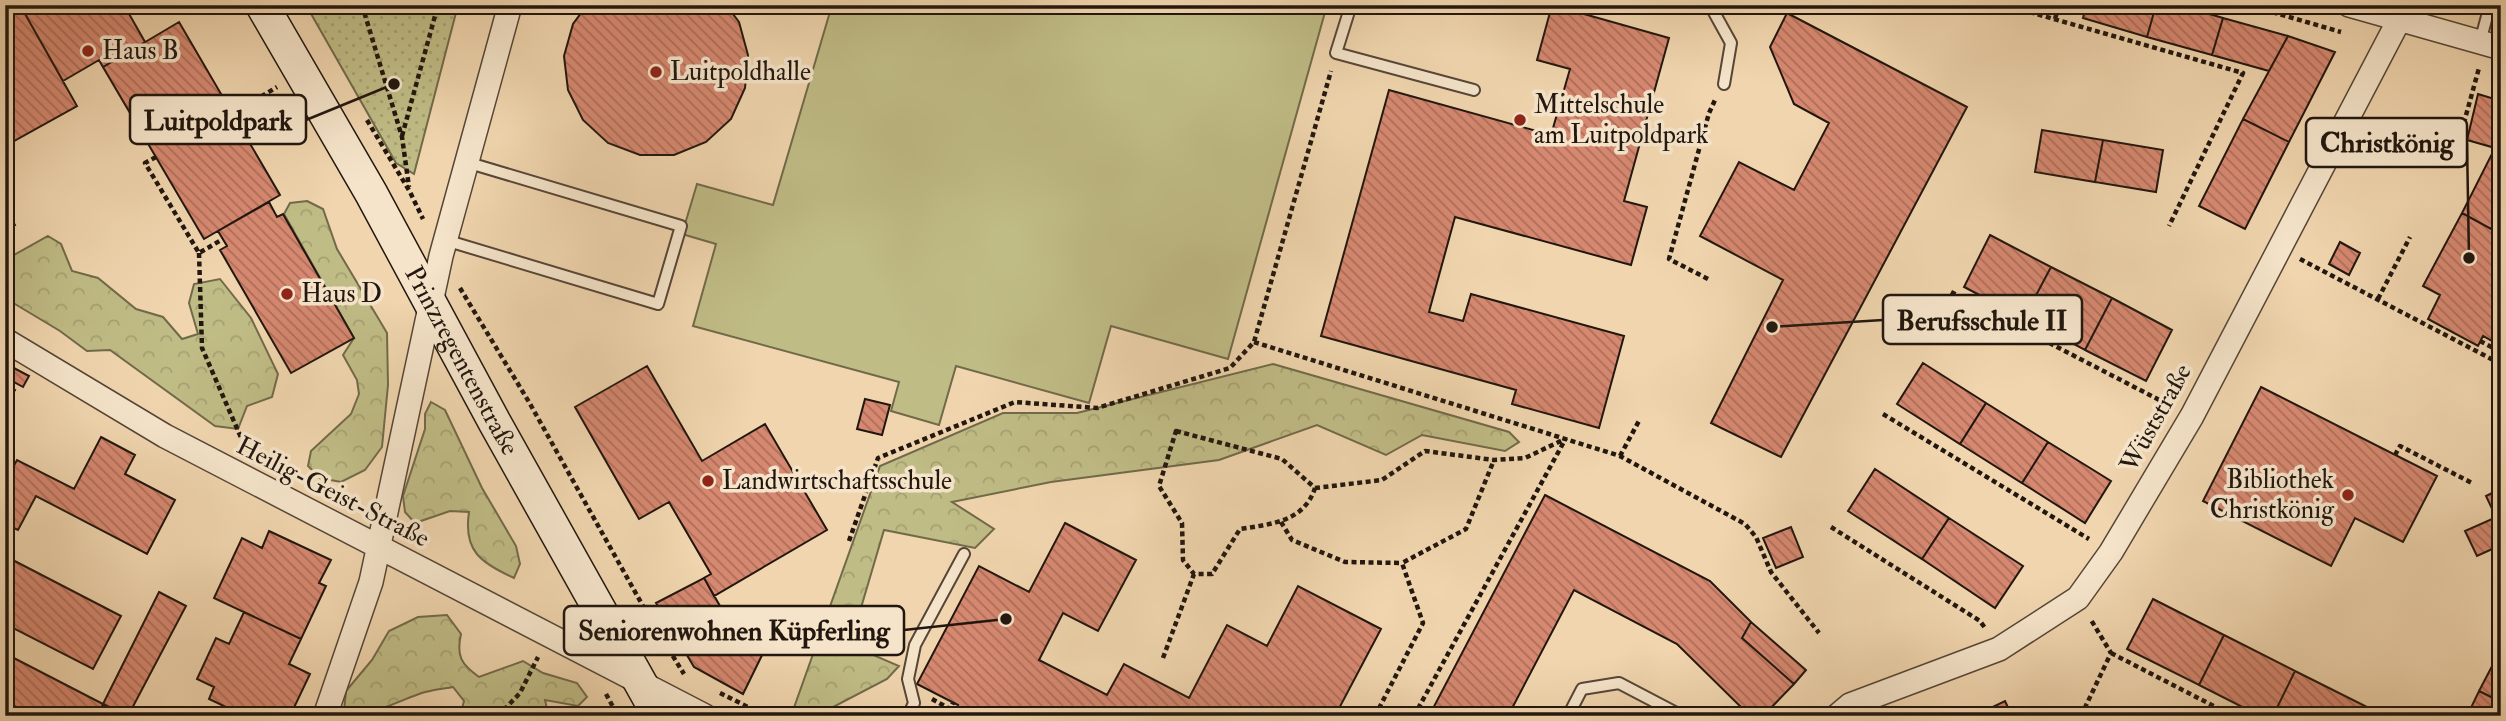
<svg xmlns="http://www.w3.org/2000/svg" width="2506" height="721" font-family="'IM FELL Double Pica',serif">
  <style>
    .green { fill: #c0bc86; stroke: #716a4a; stroke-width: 2 }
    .forest { fill: url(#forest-crowns); stroke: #716a4a; stroke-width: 2 }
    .park { fill: url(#park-dots); stroke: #716a4a; stroke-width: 2 }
    .building { fill: url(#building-back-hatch); stroke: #22170f; stroke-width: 2 }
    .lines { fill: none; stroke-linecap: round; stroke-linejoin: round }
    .lane-casing { stroke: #564637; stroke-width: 14 }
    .street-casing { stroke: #564637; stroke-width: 26 }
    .secondary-casing { stroke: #22170f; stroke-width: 35 }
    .path { stroke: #22170f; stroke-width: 4.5; stroke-dasharray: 5 3.5; stroke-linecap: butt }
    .lane { stroke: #f5e4ca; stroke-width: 10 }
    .street { stroke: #f5e4ca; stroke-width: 23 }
    .secondary { stroke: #f5e4ca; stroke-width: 32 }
    .poi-dot { fill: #8f2418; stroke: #f5e4ca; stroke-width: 2.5 }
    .labels { text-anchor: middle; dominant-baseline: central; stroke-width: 7; stroke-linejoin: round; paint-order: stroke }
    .poi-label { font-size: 26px; fill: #22170f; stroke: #f5e4ca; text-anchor: start }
    .street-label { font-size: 26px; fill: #22170f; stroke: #f5e4ca }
    .leader { fill: none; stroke: #22170f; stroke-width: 2.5 }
    .callout-dot { fill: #22170f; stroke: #f5e4ca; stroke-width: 2.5 }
    .callout { fill: #f5e4ca; stroke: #22170f; stroke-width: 2.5 }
    .callout-label { font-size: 28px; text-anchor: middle; font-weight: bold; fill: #22170f }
  </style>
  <defs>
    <pattern id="forest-crowns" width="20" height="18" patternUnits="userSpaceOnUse" patternTransform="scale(1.75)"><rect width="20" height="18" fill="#c0bc86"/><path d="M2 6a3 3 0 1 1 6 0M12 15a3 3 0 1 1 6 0" fill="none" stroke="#a5a172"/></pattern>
    <pattern id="park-dots" width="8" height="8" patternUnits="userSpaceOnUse" patternTransform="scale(1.75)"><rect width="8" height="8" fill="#c0bc86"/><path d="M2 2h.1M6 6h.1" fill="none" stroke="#a5a172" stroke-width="1.8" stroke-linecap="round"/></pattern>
    <pattern id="building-back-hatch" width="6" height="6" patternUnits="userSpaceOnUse" patternTransform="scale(1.75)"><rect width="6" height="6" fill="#d68870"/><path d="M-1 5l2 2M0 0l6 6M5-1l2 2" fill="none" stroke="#ad6e5a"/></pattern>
  </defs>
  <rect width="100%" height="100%" fill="#f0d5ae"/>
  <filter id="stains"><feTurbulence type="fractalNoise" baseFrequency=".00286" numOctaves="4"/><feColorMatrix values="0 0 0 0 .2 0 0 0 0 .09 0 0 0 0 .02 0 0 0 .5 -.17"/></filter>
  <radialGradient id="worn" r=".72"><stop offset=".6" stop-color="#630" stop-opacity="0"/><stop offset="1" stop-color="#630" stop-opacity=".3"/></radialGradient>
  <path class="green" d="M832,5H1327L1228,359L1111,326L1089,403L956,366L939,425L891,411L899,382L693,326L716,244L682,234L697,184L773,205Z"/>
  <path class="forest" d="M307,201L323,209L337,249L387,333L388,385L382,447L365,470L341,482L320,478L308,466L311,451L351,414L359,394L357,380L343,355L354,338L284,214L290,203Z
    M48,236L61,244L72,271L98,278L136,309L163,317L182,339L198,334L189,303L194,284L220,279L251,318L278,374L272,397L247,406L238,429L215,426L110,350L87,351L60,331L5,298V260Z
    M1273,364L1509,432L1519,442L1505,451L1422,435L1386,455L1317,425L1219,460L1051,482L952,502L994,529L975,548L884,530L850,645L899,666L887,679L816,716H791L880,466L1003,413H1077Z
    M431,402L445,410L482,488L516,546L520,564L514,578C481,563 463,551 469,512L450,511L415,523L405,512L403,496L425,429V414Z
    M447,615L461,634C456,656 461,664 479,677L523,661L543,673L577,683L587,697L578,706L545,700L548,713L551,716H460L464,701L453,687C442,689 429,690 419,694C401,700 362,721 344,712L346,691L372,660L389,631L418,617Z"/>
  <path class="park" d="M306,5H458L414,174L396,163Z"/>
  <path class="building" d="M5,5H20L77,106L5,146Z
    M20,5H124L145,42L103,67L99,60L63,81Z
    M587,5H726L739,22L748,55L745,88L731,119L706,142L674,155H640L608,143L583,120L568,90L564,56L573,24Z
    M1552,5L1669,38L1624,201L1647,207L1631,265L1455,217L1429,312L1463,321L1471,294L1624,336L1599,428L1512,404L1516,390L1321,336L1389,90L1551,135L1570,69L1537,60Z
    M2086,5H2156L2147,37L2083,18Z
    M2156,5H2179L2223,18L2212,55L2147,37Z
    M1787,13L1967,107L1781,457L1711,423L1783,280L1700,236L1739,162L1794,190L1829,123L1794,104L1770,47Z
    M2223,18L2288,36L2269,71L2212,55Z
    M179,22L280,195L204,239L103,67Z
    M2288,36L2335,52L2289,142L2243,119Z
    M2478,94L2501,101V211L2491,229L2462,213L2495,148L2467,140Z
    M2243,119L2289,142L2245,229L2199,206Z
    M2042,130L2103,140L2095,182L2035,172Z
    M2103,140L2163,150L2156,192L2095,182Z
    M269,202L277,217L283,214L354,338L291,373L220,250L227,246L218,231Z
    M5,208L15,225L5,230Z
    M2462,213L2491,229L2501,213V346L2483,336L2478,346L2428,319L2440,295L2423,286Z
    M1990,235L2051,267L2024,318L1964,287Z
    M2340,242L2360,253L2349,275L2329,264Z
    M2051,267L2112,298L2085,350L2024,318Z
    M2112,298L2172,330L2146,381L2085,350Z
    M1923,363L1986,403L1960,444L1897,404Z
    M10,366L29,376L23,387L5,377Z
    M647,366L702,461L765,424L827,530L714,596L704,578L711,574L669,502L639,519L575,407Z
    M5,385L15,390L5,408Z
    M2261,387L2437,476L2403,542L2355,518L2331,566L2203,501Z
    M865,399L890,405L882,435L857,429Z
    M1986,403L2048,442L2022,483L1960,444Z
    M101,437L135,455L125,474L175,500L147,554L36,496L18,530L5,524V482L17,460L74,489Z
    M2048,442L2111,481L2085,523L2022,483Z
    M1875,469L1949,518L1922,559L1848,511Z
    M2498,490L2501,497V515L2496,517L2486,496Z
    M1545,495L1710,581L1751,622L1742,638L1794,684L1763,716H1750L1677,644L1574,590L1508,716H1429Z
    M2501,515V545L2477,556L2465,531Z
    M1949,518L2023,566L1995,608L1922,559Z
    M1065,523L1136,560L1098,631L1063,613L1039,660L1107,695L1124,664L1189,698L1227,625L1267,646L1298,586L1381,629L1335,716H1306L1291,708L1287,716H952L958,705L917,684L979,566L1029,592Z
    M1791,527L1803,557L1776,568L1763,538Z
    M269,531L331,560L319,583L326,586L301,639L214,598L242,538L262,548Z
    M5,556L121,616L93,669L5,624Z
    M704,578L732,627L767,645L743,694L694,667L656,603Z
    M159,592L186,606L128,716L103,704Z
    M2153,599L2224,635L2199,685L2127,649Z
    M244,612L301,639L289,664L310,674L290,716H245L209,699L214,687L197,679L216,638L229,644Z
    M1751,622L1806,670L1794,684L1742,638Z
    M2224,635L2295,671L2273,716H2260L2199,685Z
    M2501,649V702L2479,691Z
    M8,655L103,704L97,716H33L5,701V660Z
    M2295,671L2367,707L2362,716H2273Z
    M2479,691L2501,702V716H2467Z
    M2005,701L2012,716H1974Z
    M103,704L128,716H97Z"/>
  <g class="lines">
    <defs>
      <path id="lane" d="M1351,5L1336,53L1474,90
        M1710,5L1731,43L1724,84
        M2480,42L2490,5
        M445,240L658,304L681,226L466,162
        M908,716L914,703L908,679L915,645L964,554
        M1568,716L1582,689L1619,683L1682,716"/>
      <path id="street" d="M2349,5L2501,48
        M5,340L165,436L705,716
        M325,716L371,582L441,256L510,5
        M1837,716L1850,705L1999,649L2078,598L2111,552L2192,416L2399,20"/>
      <g id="secondary">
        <path id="s1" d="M262,5L371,193L495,423L659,716"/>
      </g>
    </defs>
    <use href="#lane" class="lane-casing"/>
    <use href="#street" class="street-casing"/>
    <use href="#secondary" class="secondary-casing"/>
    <path class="path" d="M362,5L402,137L409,187
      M2005,5L2243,73L2169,226
      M2248,5L2341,32
      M2055,19L2059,5
      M232,114L277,87
      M367,120L410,192L423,219
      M402,136L438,5
      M2457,148L2479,68
      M156,157L145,163L199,253L223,239
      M199,253L202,348L246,449
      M2300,259L2501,364
      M1708,279L1669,259L1709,113L1715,100
      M460,288L529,402L653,624L684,674
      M1951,292L2169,405
      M2378,299L2410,237
      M2480,341L2501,352
      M1254,342L1620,456L1745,524L1756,537L1771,572L1819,633
      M1883,414L2089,539
      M1176,431L1282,459L1315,488C1304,522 1271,524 1240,529L1212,574H1194L1183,560L1182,523L1159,486Z
      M2395,455L2400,446L2474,484
      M1620,456L1640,419
      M1315,488L1382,480L1425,451L1494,460L1525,458L1565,439
      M1281,522L1292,540L1345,562L1402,563
      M1831,527L1980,621L1985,628
      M849,541L878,458L1015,402L1097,408L1230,368L1254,342L1331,71
      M2111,653L2233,716
      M1163,658L1194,574
      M720,693L766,716
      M606,694L618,716
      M932,699L950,709L953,703
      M498,716L520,693L538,657
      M1375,716L1423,623L1402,563L1466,529L1494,460
      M1414,716L1566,438
      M2081,716L2111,653L2091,620"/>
    <use href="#lane" class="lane"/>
    <use href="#street" class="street"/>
    <use href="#secondary" class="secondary"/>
  </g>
  <g class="poi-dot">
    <circle cx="88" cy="51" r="7"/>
    <circle cx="656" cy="72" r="7"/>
    <circle cx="1520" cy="120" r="7"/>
    <circle cx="287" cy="294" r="7"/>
    <circle cx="708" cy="481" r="7"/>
    <circle cx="2348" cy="495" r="7"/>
  </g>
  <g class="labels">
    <g class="poi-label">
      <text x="102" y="51">Haus B</text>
      <text x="670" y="72">Luitpoldhalle</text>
      <text x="1534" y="105">Mittelschule<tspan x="1534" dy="30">am Luitpoldpark</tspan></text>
      <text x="301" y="294">Haus D</text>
      <text x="2334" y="480" text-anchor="end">Bibliothek<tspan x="2334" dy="30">Christkönig</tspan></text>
      <text x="722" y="481">Landwirtschaftsschule</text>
    </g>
    <g class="street-label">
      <text stroke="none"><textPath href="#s1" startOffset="408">Prinzregentenstraße</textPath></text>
      <text transform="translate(2156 418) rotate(-61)">Wüststraße</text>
      <text transform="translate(333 492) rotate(27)">Heilig-Geist-Straße</text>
    </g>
  </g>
  <path class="leader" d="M394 84L306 120M2469 258L2467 143M1772 327L1883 320M1006 619L904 630"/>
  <g class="callout-dot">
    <circle cx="394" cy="84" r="7"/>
    <circle cx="2469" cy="258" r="7"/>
    <circle cx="1772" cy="327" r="7"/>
    <circle cx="1006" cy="619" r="7"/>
  </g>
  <g class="callout">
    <rect x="130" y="95" width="176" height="49" rx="7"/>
    <rect x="2306" y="118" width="161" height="49" rx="7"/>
    <rect x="1883" y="295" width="199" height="49" rx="7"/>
    <rect x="564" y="606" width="340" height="49" rx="7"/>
  </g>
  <g class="callout-label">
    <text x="218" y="130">Luitpoldpark</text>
    <text x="2387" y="152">Christkönig</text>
    <text x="1982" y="330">Berufsschule II</text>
    <text x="734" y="640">Seniorenwohnen Küpferling</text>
  </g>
  <rect width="2506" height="721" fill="none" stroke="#f0d5ae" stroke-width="28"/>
  <rect x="7" y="7" width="2492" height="707" fill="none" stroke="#22170f" stroke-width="3.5"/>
  <rect x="14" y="14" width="2478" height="693" fill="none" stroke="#22170f" stroke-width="2"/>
  <rect width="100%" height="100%" filter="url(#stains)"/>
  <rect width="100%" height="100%" fill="url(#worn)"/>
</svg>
